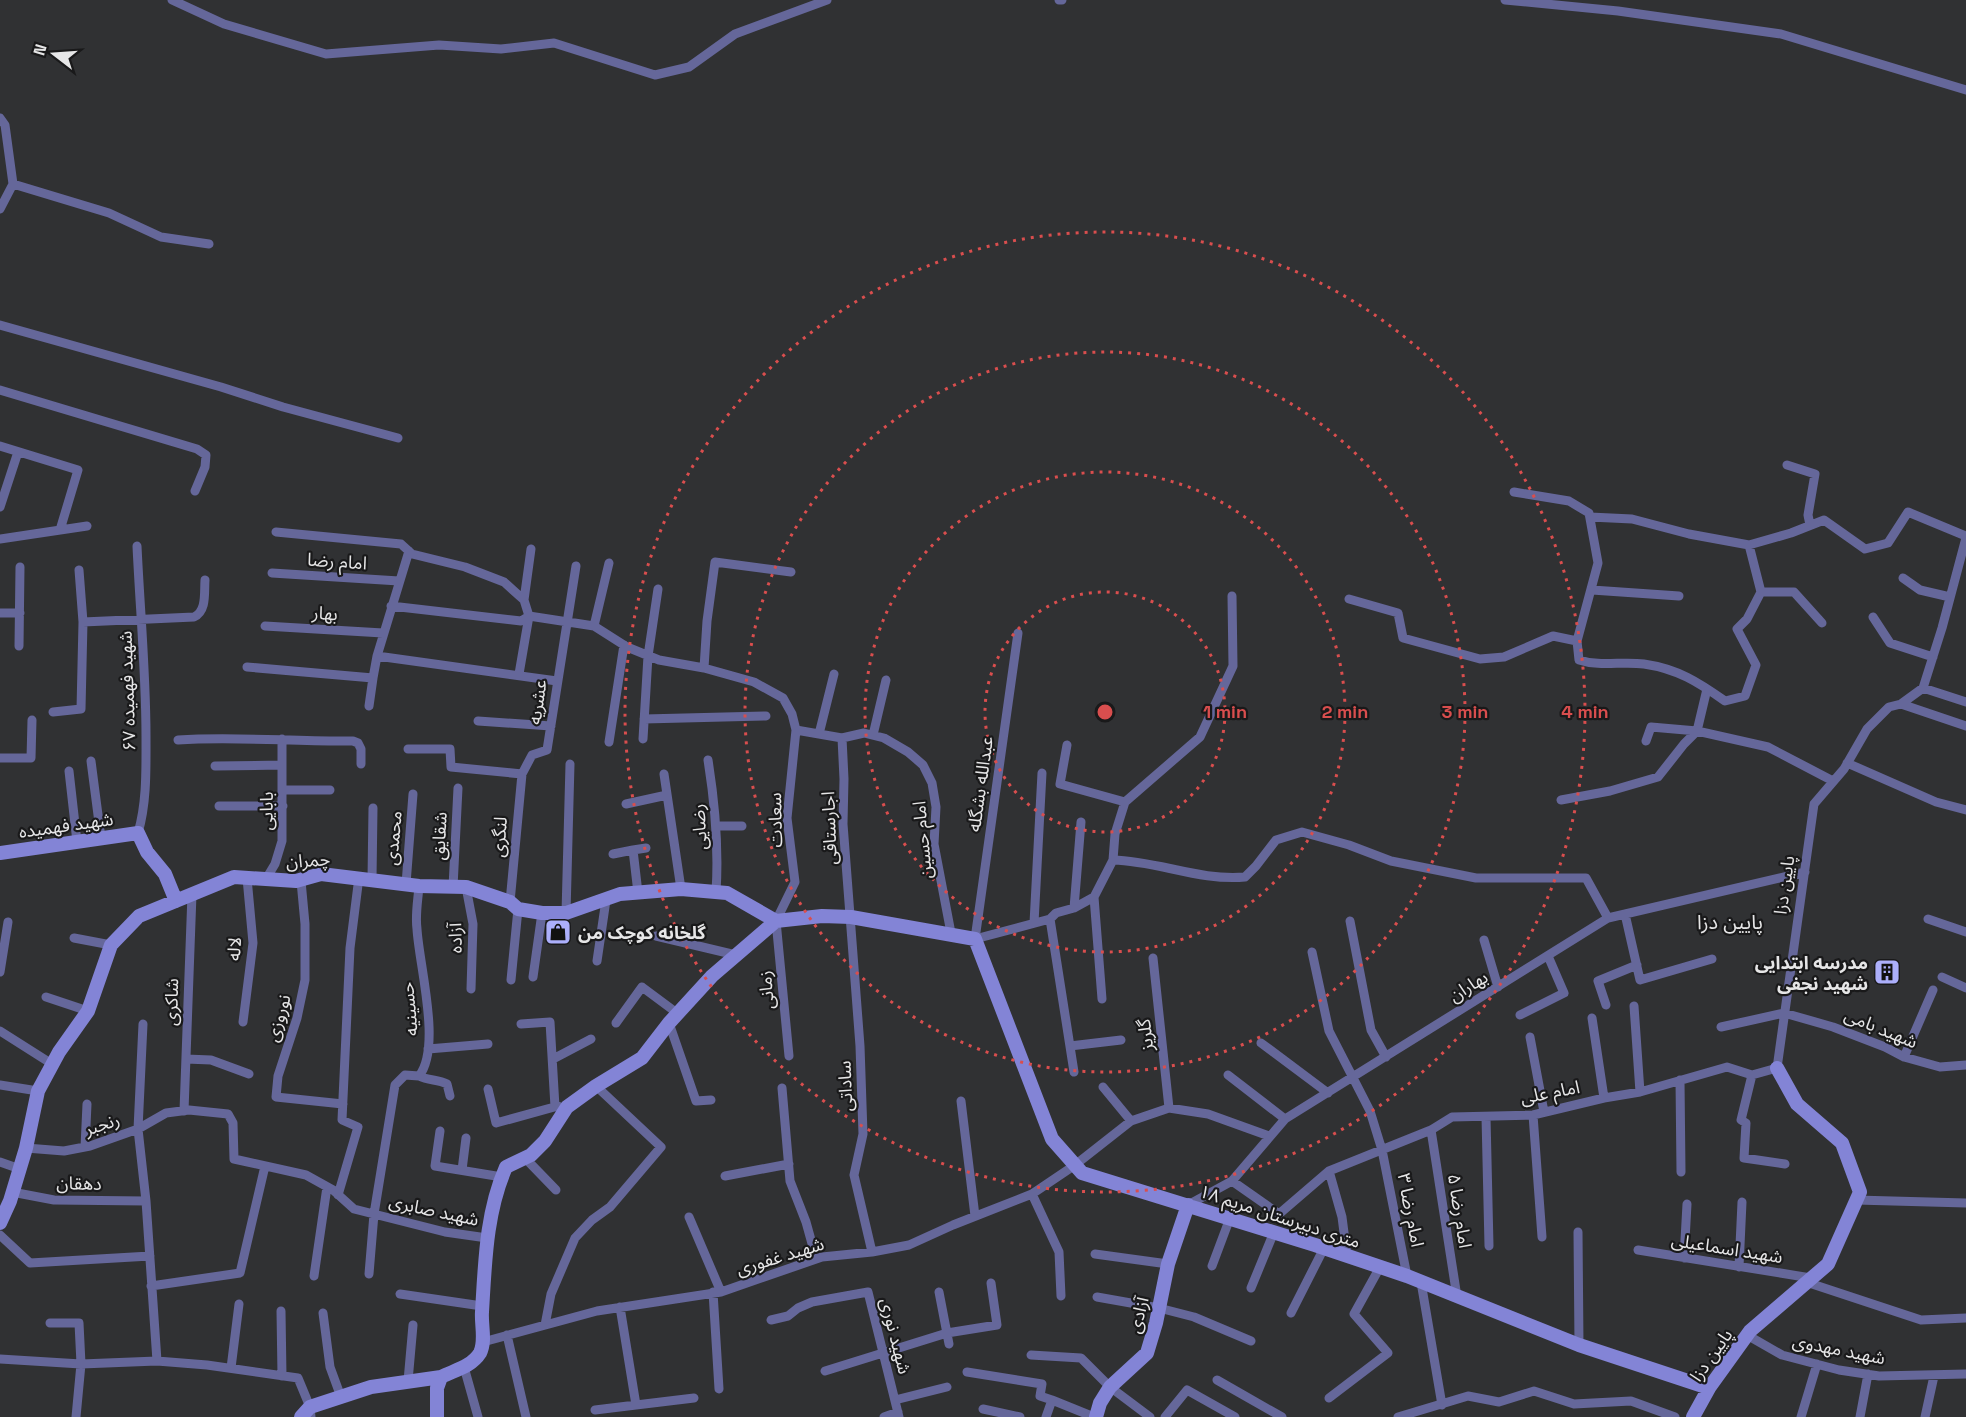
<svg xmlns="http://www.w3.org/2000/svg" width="1966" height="1417" font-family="'Space Grotesk','Noto Sans Arabic',sans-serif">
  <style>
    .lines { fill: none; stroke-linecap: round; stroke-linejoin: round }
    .street { stroke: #65679a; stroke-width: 9 }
    .secondary { stroke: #8384d6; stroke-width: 14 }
    .ring { fill: none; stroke: #d94e4e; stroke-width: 3; stroke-dasharray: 3 6 }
    .labels { text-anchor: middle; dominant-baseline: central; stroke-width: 4.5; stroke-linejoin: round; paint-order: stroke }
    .street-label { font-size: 18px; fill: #e6e6e7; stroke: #19191a }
    .poi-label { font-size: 18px; font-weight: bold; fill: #e6e6e7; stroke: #19191a; text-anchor: start }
    .neighbourhood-label { font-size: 20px; fill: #e6e6e7; stroke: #19191a }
    .centre { fill: #d94e4e; stroke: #19191a; stroke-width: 3 }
    .ring-label { font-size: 18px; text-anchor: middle; font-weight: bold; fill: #d94e4e; stroke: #19191a; stroke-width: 4.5; stroke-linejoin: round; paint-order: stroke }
  </style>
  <rect width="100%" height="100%" fill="#303133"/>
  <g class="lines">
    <path class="street" d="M172,0L224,24L326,54L439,45L501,49L554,43L655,75L689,67L735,34L827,0
      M1059,0H1062
      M1505,0L1618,11L1781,34L1966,90
      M0,118L5,125L13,184L0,209
      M13,184L109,213L161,237L209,244
      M0,325L221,387L283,407L398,438
      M0,390L197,449L206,455L205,467L195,491
      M0,446L78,470L60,530
      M1787,465L1815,474L1808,515L1810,525
      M1514,492L1569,501L1589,513L1598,563L1577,641L1579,660C1600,667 1622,661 1644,664C1678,669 1698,682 1725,701L1745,696L1756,665L1737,629L1747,619L1761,592L1749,545
      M0,507L18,452
      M1590,517L1632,519L1689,534L1749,545L1791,533L1824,520L1865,549L1888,543L1908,512L1966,536
      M276,532L401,544L412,554L465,567L504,582L524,600L529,616L594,626L627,647L659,660L704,668L754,682L783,698L792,714L796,730L787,818L795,882L776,921L789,1056
      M0,539L87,526
      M137,546C140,610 146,673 146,736C146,769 147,802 138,833
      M272,573L399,581
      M1903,578L1920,590L1950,597
      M1592,590L1679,596
      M1761,592H1794L1822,623
      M1349,599L1398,613L1403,638L1480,659L1504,657L1553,636L1577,641
      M524,600L531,549
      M391,606L521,621L529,616
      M0,613H20
      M1873,617L1890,643L1933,657
      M83,622L194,617C207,611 204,593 205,580
      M265,626L383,633
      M594,626L609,563
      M1018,633L975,939L1050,919L1056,913L1074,908L1094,897L1113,860L1115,834L1125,802L1200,737L1233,666L1232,596
      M19,646L20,567
      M377,656L557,681
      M247,667L373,678L377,656L409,551
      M704,668L707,621L715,562L791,572
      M519,674L529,616
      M1923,688L1966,702
      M1707,689L1697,731L1768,747L1833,781
      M1901,704L1966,726
      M369,706L373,678
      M53,712L81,709L83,622L79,570
      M644,719L766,716
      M478,721L551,726
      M796,730L842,738L864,733L884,738L908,752L923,765L932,783L936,807L934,844L951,933
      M819,734L834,674
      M873,735L886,680
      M842,738L844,779L843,824L860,1046L863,1134L854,1175L872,1252
      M643,739L648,656L658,589
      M178,740C237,736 294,742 353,741L358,743L361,749V764
      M1646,741L1651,727L1697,731
      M609,742L624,645
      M1067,745L1060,784L1125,802
      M408,749H450L451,767L522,774
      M0,758H31L32,720
      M708,760C715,804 719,847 716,892
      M91,761L101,838
      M1847,763L1936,802L1966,810
      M215,766L282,765
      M69,771L77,842
      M664,774L681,889
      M283,790H330
      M1561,800L1610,791L1658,777L1684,744L1697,731
      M626,804L667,795
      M219,806H283
      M717,826H742
      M633,850L646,848
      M613,854L633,850L638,893
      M1113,860C1158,861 1199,881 1245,877L1256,866L1276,840L1302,832L1349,845L1391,861L1476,878H1586L1608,918
      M266,879L275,864L282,841V739
      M372,879L373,808
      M301,881L305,924V980L297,1018L278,1076L276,1097L343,1104
      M406,884L413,794
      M453,887L458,788
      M466,887L473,924L471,989
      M1094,897L1102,999
      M510,902L522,774L532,755L547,750L576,566
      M1074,908L1081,822
      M566,913L570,764
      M1625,914L1640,980L1712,959
      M1050,919L1074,1072
      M1928,919L1966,932
      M1350,921L1371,1030L1386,1057
      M1034,923L1042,773
      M656,936L736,955
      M74,938L111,945
      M1484,940L1498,987
      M1312,952L1329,1031L1370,1111L1382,1150L1407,1276
      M1153,958L1169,1108
      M597,961L606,900
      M0,972L8,922
      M533,977L542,913
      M1942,977L1966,988
      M511,980L518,909
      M46,997L88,1011
      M1606,1005L1598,981L1637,965
      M1634,1006L1640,1092
      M1520,1015L1564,993L1548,956
      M1592,1018L1604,1098
      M243,1022L253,943L247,878
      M616,1023L642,987L677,1013
      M669,1023L696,1101L711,1100
      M143,1024L138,1129L146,1201L157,1361
      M521,1024L550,1022L555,1107
      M1721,1027L1784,1013L1833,1027L1885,1047L1904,1057L1940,1067L1966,1065
      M0,1031L52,1064
      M1530,1037L1544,1112
      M1261,1043L1328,1093
      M1070,1046L1121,1040
      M428,1049L488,1044
      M1904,1057L1933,990
      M186,1059L211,1060L249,1074
      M553,1059L591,1039
      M1228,1075L1285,1119
      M1752,1075L1741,1120L1746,1123L1744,1158L1785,1164
      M419,1076C429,1081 438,1079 447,1084L450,1096
      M1680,1080L1681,1172
      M0,1085L38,1091
      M1103,1087L1131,1121
      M782,1088L790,1181L806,1222L816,1258
      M488,1089L496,1123L558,1106
      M961,1101L975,1216
      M184,1111L192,894
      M1533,1115L1542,1237
      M1486,1117L1489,1246
      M1431,1130L1457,1297
      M440,1131L435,1166L502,1177
      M85,1147L87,1104
      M26,1148L64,1151L90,1146L138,1129L166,1113L189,1110L228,1114L233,1123L234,1159L306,1175L333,1190L354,1209L445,1232L487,1238
      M525,1158L556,1190
      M0,1162L20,1169
      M462,1170L466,1138
      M1329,1171L1342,1217L1347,1256
      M725,1176L789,1164
      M1232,1181L1279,1214L1329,1171L1431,1130L1452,1117L1533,1115L1604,1098L1640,1092L1727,1067L1752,1075L1777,1068L1814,804L1844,769L1867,729L1889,707L1901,704L1923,688L1942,628L1966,538
      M12,1192L54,1200L146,1201
      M1032,1194L1059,1252L1061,1296
      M338,1195L358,1127L342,1120L350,948L359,877
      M1856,1200L1966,1203
      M1188,1205L1232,1181L1285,1119L1608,918L1805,872
      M689,1217L721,1292
      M1578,1232L1579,1345
      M0,1235L30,1263L150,1256
      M1638,1250L1811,1278
      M1095,1254L1168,1264
      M1684,1258L1687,1204
      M1212,1266L1230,1218
      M1739,1267L1742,1202
      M369,1274L374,1214L395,1085L405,1075L419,1076C442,1047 419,965 417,929C415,915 418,900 419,886
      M314,1276L327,1187
      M1421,1282L1442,1405
      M1806,1282L1921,1320L1966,1318
      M151,1286L240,1273L265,1166
      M1251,1288L1274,1232
      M713,1292L719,1389
      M939,1292L949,1344
      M400,1294L482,1306
      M1097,1297L1159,1308L1194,1317L1251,1341
      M620,1307L636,1405L694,1398
      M281,1311L282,1376
      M323,1313L330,1367L341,1397
      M1291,1313L1324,1248
      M771,1320L788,1316L798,1308L812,1302L868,1292L899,1417
      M545,1325L551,1294L575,1238L592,1220L610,1207L661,1147L596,1086
      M507,1335L526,1417
      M1747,1335L1782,1355L1839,1370L1879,1376L1966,1374
      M483,1342L597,1311L721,1292L822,1257L872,1252L909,1245L953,1225L1032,1194L1075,1165L1131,1121L1169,1108L1208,1114L1269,1136
      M1031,1355L1081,1358L1110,1387L1150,1417
      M0,1359L81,1364L79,1323H50
      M464,1367L478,1417
      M231,1368L239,1304
      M825,1371L947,1333L997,1325L991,1283
      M967,1372L1042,1384L1040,1396L1052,1400
      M1217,1380L1282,1417
      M408,1381L413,1325
      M1329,1398L1388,1353L1354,1314L1380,1267
      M895,1400L947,1387
      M983,1409L1020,1417
      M595,1410L636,1405
      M76,1417L81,1364L157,1361L207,1365L298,1378L310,1407L311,1417
      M884,1417L898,1412
      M1046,1417L1052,1400L1094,1417
      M1165,1417L1187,1390L1235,1417
      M1398,1417L1468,1396L1499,1402L1534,1391L1574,1404L1631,1401L1675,1417
      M1801,1417L1817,1364
      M1860,1417L1868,1374
      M1925,1417L1934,1376"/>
    <path class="secondary" d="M0,853L138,833L147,852L165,874L176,901
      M0,1223L10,1201L26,1148L38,1091L59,1052L88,1011L111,945L139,916L234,877L296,881L321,874L419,886L466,887L510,902L518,909L542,913H566L620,894L681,889L727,893L776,921
      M301,1417L310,1407L371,1387L441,1377
      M437,1417V1388L441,1377C455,1370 471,1367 480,1353C486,1341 481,1325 482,1312C485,1263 486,1212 506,1167L531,1155L545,1141L567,1107L596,1086L642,1058L669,1023L712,976L776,921L822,916L851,917L975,939L1052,1139L1082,1173L1315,1245L1407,1276L1579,1345L1709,1388
      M1096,1417L1100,1403L1110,1387L1147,1353L1156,1323L1168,1264L1188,1205
      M1693,1417L1709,1388L1750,1331L1828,1264L1860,1192L1842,1143L1797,1104L1777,1068"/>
  </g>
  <g class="ring">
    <circle cx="1105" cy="712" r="120"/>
    <circle cx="1105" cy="712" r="240"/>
    <circle cx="1105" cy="712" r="360"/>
    <circle cx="1105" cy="712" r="480"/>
  </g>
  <defs>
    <symbol id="shop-square" viewBox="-11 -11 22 22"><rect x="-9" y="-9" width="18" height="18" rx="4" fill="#acaffb" stroke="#19191a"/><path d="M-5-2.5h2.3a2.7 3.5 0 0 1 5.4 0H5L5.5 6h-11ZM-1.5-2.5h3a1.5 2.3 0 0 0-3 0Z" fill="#111"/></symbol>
    <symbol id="building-square" viewBox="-11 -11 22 22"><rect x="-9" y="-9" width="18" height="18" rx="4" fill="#acaffb" stroke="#19191a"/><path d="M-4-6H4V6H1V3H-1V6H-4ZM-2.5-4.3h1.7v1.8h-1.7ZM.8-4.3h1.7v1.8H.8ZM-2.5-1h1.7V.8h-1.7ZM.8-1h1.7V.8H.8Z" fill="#111"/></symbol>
  </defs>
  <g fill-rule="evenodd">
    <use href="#shop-square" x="543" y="917" width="30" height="30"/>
    <use href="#building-square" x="1872" y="957" width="30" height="30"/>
  </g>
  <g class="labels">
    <g class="street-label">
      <text transform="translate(337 561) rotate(4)">امام رضا</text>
      <text transform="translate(325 613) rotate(4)">بهار</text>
      <text transform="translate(127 691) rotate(-92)">شهید فهمیده ۶۷</text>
      <text transform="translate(537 702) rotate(-82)">عشریه</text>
      <text transform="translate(980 784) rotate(-82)">عبدالله بشگله</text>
      <text transform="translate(266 811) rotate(-89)">بابایی</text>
      <text transform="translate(775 820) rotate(-91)">سعادت</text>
      <text transform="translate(66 825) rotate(-8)">شهید فهمیده</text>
      <text transform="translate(699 827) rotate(-94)">رضایی</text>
      <text transform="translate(829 828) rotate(-92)">اجارستاقی</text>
      <text transform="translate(439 836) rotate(-87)">شقایق</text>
      <text transform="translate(499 837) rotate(-86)">لنگری</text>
      <text transform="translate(393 838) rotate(-85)">محمدی</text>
      <text transform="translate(922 840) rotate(-95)">امام حسین</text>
      <text transform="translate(308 860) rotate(-4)">چمران</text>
      <text transform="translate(1784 885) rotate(-82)">پایین دزا</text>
      <text transform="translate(455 938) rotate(-91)">آزاده</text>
      <text transform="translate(234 949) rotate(-87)">لاله</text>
      <text transform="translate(1468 986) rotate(-32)">بهاران</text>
      <text transform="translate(766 990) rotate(-95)">زمانی</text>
      <text transform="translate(171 1002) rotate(-88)">شاکری</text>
      <text transform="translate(409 1009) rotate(-95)">حسینیه</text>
      <text transform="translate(278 1018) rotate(-74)">نوروزی</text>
      <text transform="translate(1881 1028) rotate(22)">شهید بامی</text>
      <text transform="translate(1145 1035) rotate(-96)">گلریز</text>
      <text transform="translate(845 1086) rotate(-92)">ساداتی</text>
      <text transform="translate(1550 1092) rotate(-11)">امام علی</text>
      <text transform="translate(102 1124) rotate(-18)">رنجبر</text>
      <text transform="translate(79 1183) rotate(1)">دهقان</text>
      <text transform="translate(434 1210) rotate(12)">شهید صابری</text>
      <text transform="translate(1411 1210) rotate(79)">امام رضا ۳</text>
      <text transform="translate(1460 1211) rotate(81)">امام رضا ۵</text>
      <text transform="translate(1280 1216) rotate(18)">۱۸ متری دبیرستان مریم</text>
      <text transform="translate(1727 1248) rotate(9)">شهید اسماعیلی</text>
      <text transform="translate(780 1256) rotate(-17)">شهید غفوری</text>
      <text transform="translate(1138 1315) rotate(-76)">آزادی</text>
      <text transform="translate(896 1336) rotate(76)">شهید نوری</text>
      <text transform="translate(1839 1349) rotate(11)">شهید مهدوی</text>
      <text transform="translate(1711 1355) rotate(-55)">پایین دزا</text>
    </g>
    <g class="poi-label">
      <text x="578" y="932">گلخانه کوچک من</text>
      <text x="1868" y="962" text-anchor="end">مدرسه ابتدایی<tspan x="1868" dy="21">شهید نجفی</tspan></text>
    </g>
    <g class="neighbourhood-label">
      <text x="1730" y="922">پایین دزا</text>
    </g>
  </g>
  <circle cx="1105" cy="712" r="9" class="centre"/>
  <g class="ring-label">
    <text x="1225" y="718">1 min</text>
    <text x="1345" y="718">2 min</text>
    <text x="1465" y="718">3 min</text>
    <text x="1585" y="718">4 min</text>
  </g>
  <g transform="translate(54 54) rotate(287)" stroke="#19191a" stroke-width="4.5" paint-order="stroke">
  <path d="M0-4.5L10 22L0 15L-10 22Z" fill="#e6e6e7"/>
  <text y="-9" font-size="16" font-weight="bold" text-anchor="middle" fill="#e6e6e7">N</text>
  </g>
</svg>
